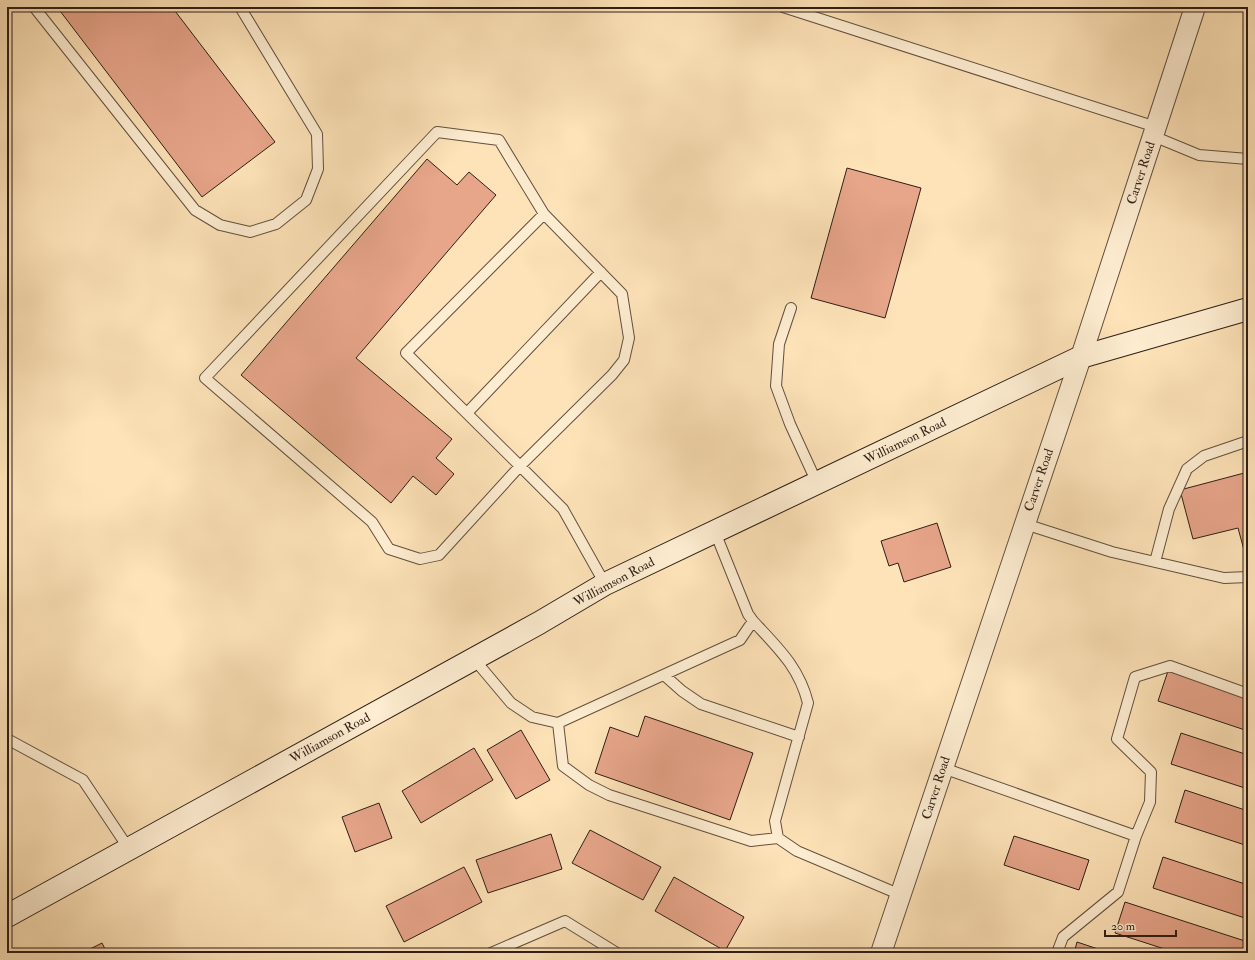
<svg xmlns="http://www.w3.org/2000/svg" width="1255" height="960" font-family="'IM FELL Double Pica',serif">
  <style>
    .building { fill: #e7a58a; stroke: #2e1e16 }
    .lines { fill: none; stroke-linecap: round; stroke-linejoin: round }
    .service-casing { stroke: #624f3e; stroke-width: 12 }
    .minor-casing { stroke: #624f3e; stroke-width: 22 }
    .secondary-casing { stroke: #2e1e16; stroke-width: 24 }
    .service { stroke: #feedd1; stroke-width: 10 }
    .minor { stroke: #feedd1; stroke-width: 20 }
    .secondary { stroke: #feedd1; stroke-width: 22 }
    .labels { text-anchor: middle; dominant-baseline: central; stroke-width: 3.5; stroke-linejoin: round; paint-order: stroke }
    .street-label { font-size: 13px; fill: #2e1e16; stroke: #feedd1 }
  </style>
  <rect width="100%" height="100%" fill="#fee3b8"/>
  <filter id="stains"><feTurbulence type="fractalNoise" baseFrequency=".005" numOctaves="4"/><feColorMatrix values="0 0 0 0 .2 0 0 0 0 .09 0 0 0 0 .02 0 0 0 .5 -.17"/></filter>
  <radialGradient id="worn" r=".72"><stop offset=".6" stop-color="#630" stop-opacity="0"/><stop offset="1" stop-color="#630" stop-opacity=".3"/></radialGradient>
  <path class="building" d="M57,7H172L275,142L202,197Z
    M427,159L457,185L469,172L496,195L356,358L452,439L436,458L454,474L436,495L413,476L391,503L241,375Z
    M847,168L921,188L885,318L811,298Z
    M1248,472V561H1247L1238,528L1193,539L1180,490Z
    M937,523L951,567L904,582L898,563L889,566L881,541Z
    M1168,671L1248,697V731L1158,701Z
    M645,716L753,753L730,820L595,773L610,727L638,737Z
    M521,730L550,780L516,799L487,750Z
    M1181,733L1248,755V789L1171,764Z
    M474,748L493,780L421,823L402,791Z
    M1185,790L1248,811V846L1175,822Z
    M379,803L392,838L355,852L342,817Z
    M590,830L661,867L643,900L572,863Z
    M551,834L562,869L488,893L476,860Z
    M1014,836L1089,860L1079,890L1004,865Z
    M1163,857L1248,885V919L1153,888Z
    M464,867L482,902L404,942L386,906Z
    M674,877L744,917L725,951L655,911Z
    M1125,902L1248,942V953H1177L1115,933Z
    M1077,942L1110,953H1074Z
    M102,943L107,953H82Z"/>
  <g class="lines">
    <defs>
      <path id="service" d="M34,7L195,210L220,225L250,232L276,224L306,200L318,169L317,134L240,7
        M783,7L1156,127
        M1153,136L1199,155L1248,159
        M544,214L406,353L520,466L439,555L420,559L389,549L372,522L205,378L437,132L499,140L544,214L622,294L629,338L624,360L612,375L520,466L563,509L605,584
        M791,308L779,344L776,386L790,424L817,483
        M467,413L601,272
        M1025,524L1112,552L1224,578L1248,577
        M1155,562L1169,509L1187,469L1204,456L1248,441
        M753,621C778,648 799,667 808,703L775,821L778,838L797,851L901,895
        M474,659L511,703L532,717L558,723L740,640L753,621L748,614L715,532
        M664,675L682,691L701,704L799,737
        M558,723L563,766L589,785L609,795L751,841L778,838
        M7,739L83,780L129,849
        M943,768L1136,836
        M491,953L565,921L617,953
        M1057,953L1063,937L1118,892L1136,836L1150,802L1151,772L1117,739L1135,677L1170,666L1248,694"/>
      <path id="minor" d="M881,953L1081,357L1195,7"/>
      <path id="secondary" d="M7,916L539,623L605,584L1081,357L1248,309"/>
    </defs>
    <use href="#service" class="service-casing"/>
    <use href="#minor" class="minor-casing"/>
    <use href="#secondary" class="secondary-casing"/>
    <use href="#service" class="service"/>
    <use href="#minor" class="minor"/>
    <use href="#secondary" class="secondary"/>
  </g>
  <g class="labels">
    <g class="street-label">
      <text transform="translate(1141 173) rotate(-72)">Carver Road</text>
      <text transform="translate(905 441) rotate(-26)">Williamson Road</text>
      <text transform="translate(1039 480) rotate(-71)">Carver Road</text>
      <text transform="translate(614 582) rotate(-28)">Williamson Road</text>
      <text transform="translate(330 738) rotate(-29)">Williamson Road</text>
      <text transform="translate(936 788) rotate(-72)">Carver Road</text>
    </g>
  </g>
  <rect width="1255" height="960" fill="none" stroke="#fee3b8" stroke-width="24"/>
  <rect x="8" y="8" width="1239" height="944" fill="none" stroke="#2e1e16" stroke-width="2"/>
  <rect x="12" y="12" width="1231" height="936" fill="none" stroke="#2e1e16"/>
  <path d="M1105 930v6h71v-6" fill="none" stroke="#2e1e16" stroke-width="2"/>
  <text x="1111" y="930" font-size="12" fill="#2e1e16" stroke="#feedd1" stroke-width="3" paint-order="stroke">20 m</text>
  <rect width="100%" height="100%" filter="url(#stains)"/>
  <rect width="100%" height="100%" fill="url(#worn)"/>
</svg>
